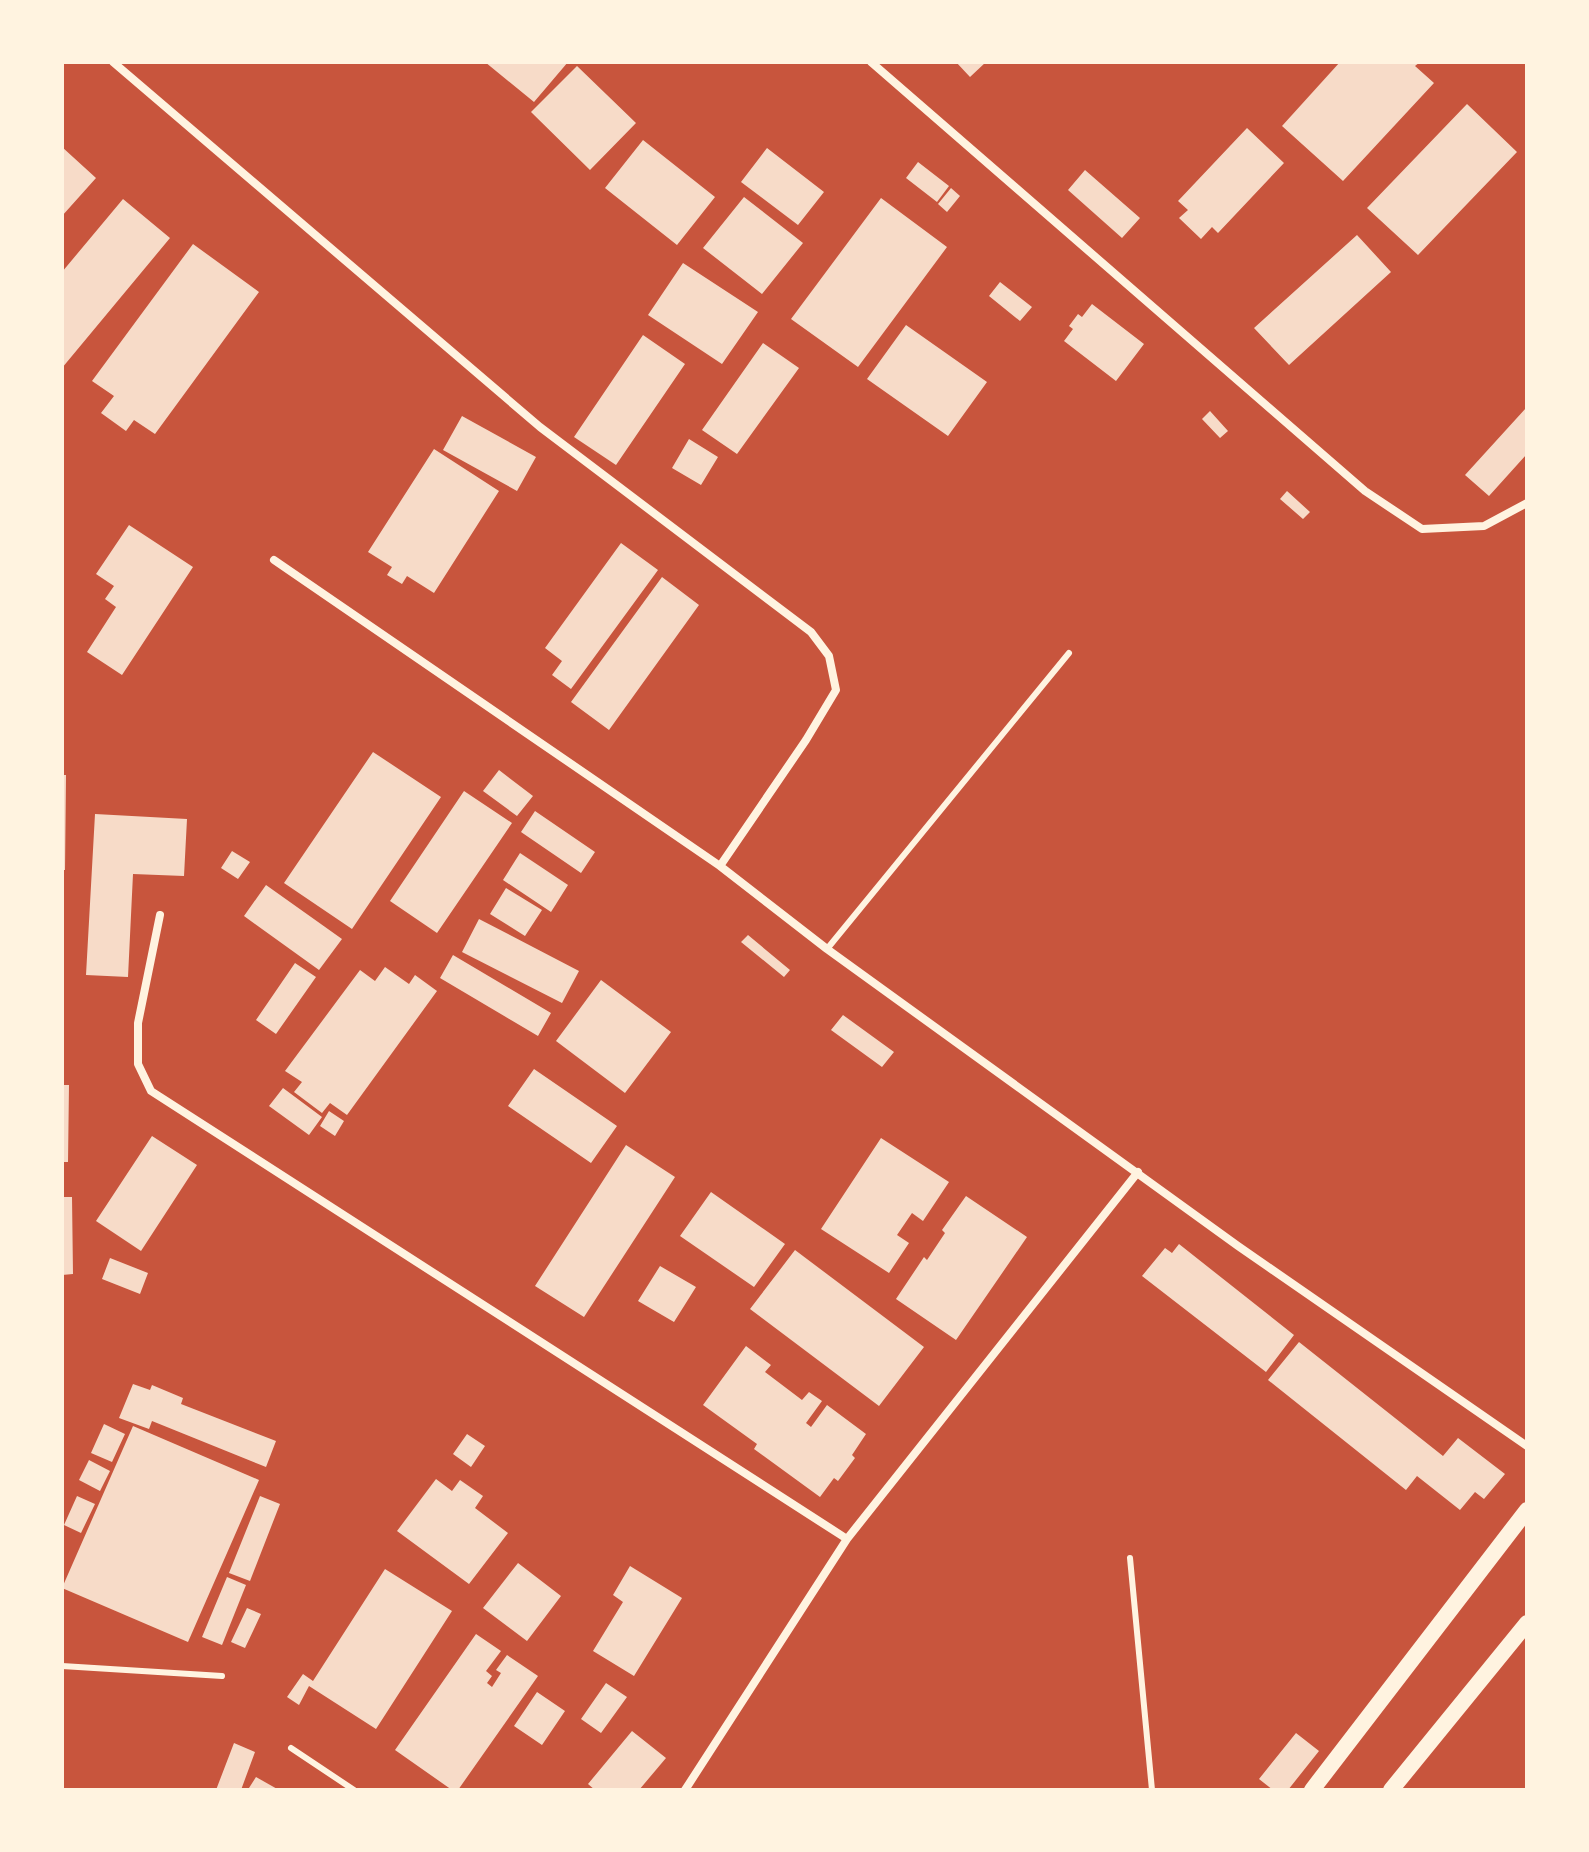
<svg xmlns="http://www.w3.org/2000/svg" width="1589" height="1852" font-family="Helvetica,sans-serif">
  <style>
    .building { fill: #f7dbc8 }
    .lines { fill: none; stroke-linecap: round; stroke-linejoin: round }
    .service { stroke: #fff3e0; stroke-width: 6 }
    .minor { stroke: #fff3e0; stroke-width: 8 }
    .secondary { stroke: #fff3e0; stroke-width: 16 }
  </style>
  <rect width="100%" height="100%" fill="#c8553d"/>
  <path class="building" d="M485,62H568L534,102Z
    M956,62H986L970,77Z
    M1340,62H1420L1415,66L1434,83L1343,181L1282,126Z
    M577,66L636,123L590,170L531,112Z
    M1467,104L1517,152L1418,255L1367,208Z
    M1247,128L1284,163L1218,233L1212,227L1201,239L1179,218L1188,210L1178,201Z
    M643,140L715,197L677,245L605,188Z
    M62,147L96,178L62,216Z
    M767,148L824,192L798,225L741,182Z
    M918,162L949,186L937,202L906,178Z
    M1085,170L1140,218L1122,238L1068,190Z
    M951,188L960,196L947,212L938,204Z
    M744,197L803,243L762,294L703,248Z
    M881,198L947,247L858,367L791,319Z
    M123,199L170,238L62,368V272Z
    M1357,235L1391,272L1289,365L1254,328Z
    M193,244L259,292L155,434L134,420L126,431L101,413L114,396L92,381Z
    M683,263L758,312L722,364L648,315Z
    M1000,282L1032,307L1020,321L989,296Z
    M1092,304L1144,344L1116,381L1064,341L1073,329L1069,326L1078,314L1082,317Z
    M906,325L987,382L948,436L867,379Z
    M643,335L685,364L616,465L574,437Z
    M763,343L799,368L737,454L702,430Z
    M1527,407V454L1489,496L1465,475Z
    M1210,411L1228,431L1220,438L1202,419Z
    M462,416L536,457L517,491L443,450Z
    M689,439L718,457L701,485L672,468Z
    M434,449L499,491L434,593L407,576L402,584L387,575L392,567L368,552Z
    M1287,491L1310,512L1303,519L1280,499Z
    M129,525L193,567L122,675L87,652L116,607L105,599L114,586L96,574Z
    M621,543L658,570L571,689L552,675L562,661L545,648Z
    M662,577L699,605L609,730L571,702Z
    M373,752L441,797L352,929L284,883Z
    M499,770L533,796L517,816L483,791Z
    M62,775H66L65,870H62Z
    M464,791L512,823L437,933L390,901Z
    M535,811L595,852L581,873L521,832Z
    M95,814L187,819L184,876L133,874L128,977L86,975Z
    M232,851L250,862L238,879L221,868Z
    M520,853L568,885L551,912L503,880Z
    M266,885L342,939L319,970L244,916Z
    M506,888L542,910L525,936L490,914Z
    M479,919L579,971L562,1003L462,952Z
    M748,935L790,970L784,977L741,942Z
    M453,955L551,1013L538,1036L440,978Z
    M295,963L316,977L276,1034L256,1020Z
    M385,967L409,984L415,975L437,991L347,1115L330,1103L322,1113L294,1092L302,1082L285,1071L360,970L375,981Z
    M601,980L671,1032L625,1093L556,1041Z
    M843,1015L894,1052L882,1067L831,1030Z
    M534,1069L617,1126L591,1163L508,1106Z
    M62,1085H69L68,1162H62Z
    M283,1088L322,1117L309,1135L269,1106Z
    M329,1111L344,1121L335,1136L320,1126Z
    M152,1136L197,1165L141,1251L96,1221Z
    M881,1138L949,1182L923,1221L912,1213L897,1235L909,1243L889,1273L821,1229Z
    M626,1145L675,1177L584,1317L535,1286Z
    M711,1192L785,1244L754,1287L680,1236Z
    M966,1196L1027,1237L956,1340L896,1299L924,1257L927,1260L945,1233L942,1230Z
    M62,1197H72L73,1274L62,1275Z
    M1179,1244L1294,1335L1266,1372L1142,1276L1165,1248L1172,1253Z
    M795,1250L924,1347L879,1406L750,1309Z
    M110,1258L148,1273L140,1294L102,1279Z
    M660,1266L696,1287L674,1322L638,1301Z
    M1299,1342L1443,1456L1458,1438L1505,1474L1484,1499L1475,1492L1460,1510L1417,1476L1406,1490L1268,1380Z
    M746,1346L771,1365L765,1372L802,1400L809,1392L822,1401L806,1423L811,1427L827,1405L866,1434L852,1455L855,1458L838,1481L834,1478L820,1497L754,1449L757,1444L703,1405Z
    M133,1384L150,1390L152,1385L183,1398L181,1404L276,1441L266,1467L152,1421L149,1429L119,1418Z
    M104,1424L125,1434L112,1462L91,1453Z
    M133,1426L259,1480L188,1642L62,1588Z
    M467,1434L485,1446L471,1467L453,1454Z
    M89,1460L110,1471L100,1491L79,1480Z
    M436,1479L452,1491L460,1480L483,1496L475,1508L508,1533L469,1584L397,1531Z
    M77,1496L95,1504L81,1533L64,1525Z
    M260,1496L280,1504L250,1581L229,1573Z
    M518,1563L561,1596L527,1641L483,1608Z
    M630,1566L682,1598L634,1676L593,1651L623,1602L613,1595Z
    M385,1569L452,1611L376,1729L309,1686L299,1705L287,1697L303,1674L313,1681Z
    M227,1577L246,1585L222,1645L202,1637Z
    M247,1608L261,1614L245,1648L231,1642Z
    M476,1634L501,1651L486,1671L492,1676L487,1683L492,1687L501,1673L496,1670L507,1655L538,1676L458,1790H452L395,1750Z
    M606,1683L627,1697L601,1733L581,1719Z
    M537,1692L565,1711L542,1745L514,1726Z
    M632,1731L666,1758L639,1790H595L588,1784Z
    M1296,1733L1319,1751L1288,1790H1273L1259,1779Z
    M234,1743L255,1752L241,1790H216Z
    M256,1777L279,1790L249,1788Z"/>
  <g class="lines">
    <path class="service" d="M827,949L1069,653
      M1130,1558L1152,1790
      M62,1666L222,1676
      M291,1748L354,1790"/>
    <path class="minor" d="M113,62L540,427L811,632L829,656L836,690L806,740L720,866
      M871,62L1365,491L1422,529L1484,526L1527,503
      M274,560L720,866L827,949L1238,1246L1527,1446
      M160,915L138,1023V1064L151,1091L847,1539
      M685,1790L847,1539L1138,1172"/>
    <path class="secondary" d="M1312,1790L1527,1510
      M1391,1790L1527,1623"/>
  </g>
  <rect width="1589" height="1852" fill="none" stroke="#fff3e0" stroke-width="128"/>
</svg>
